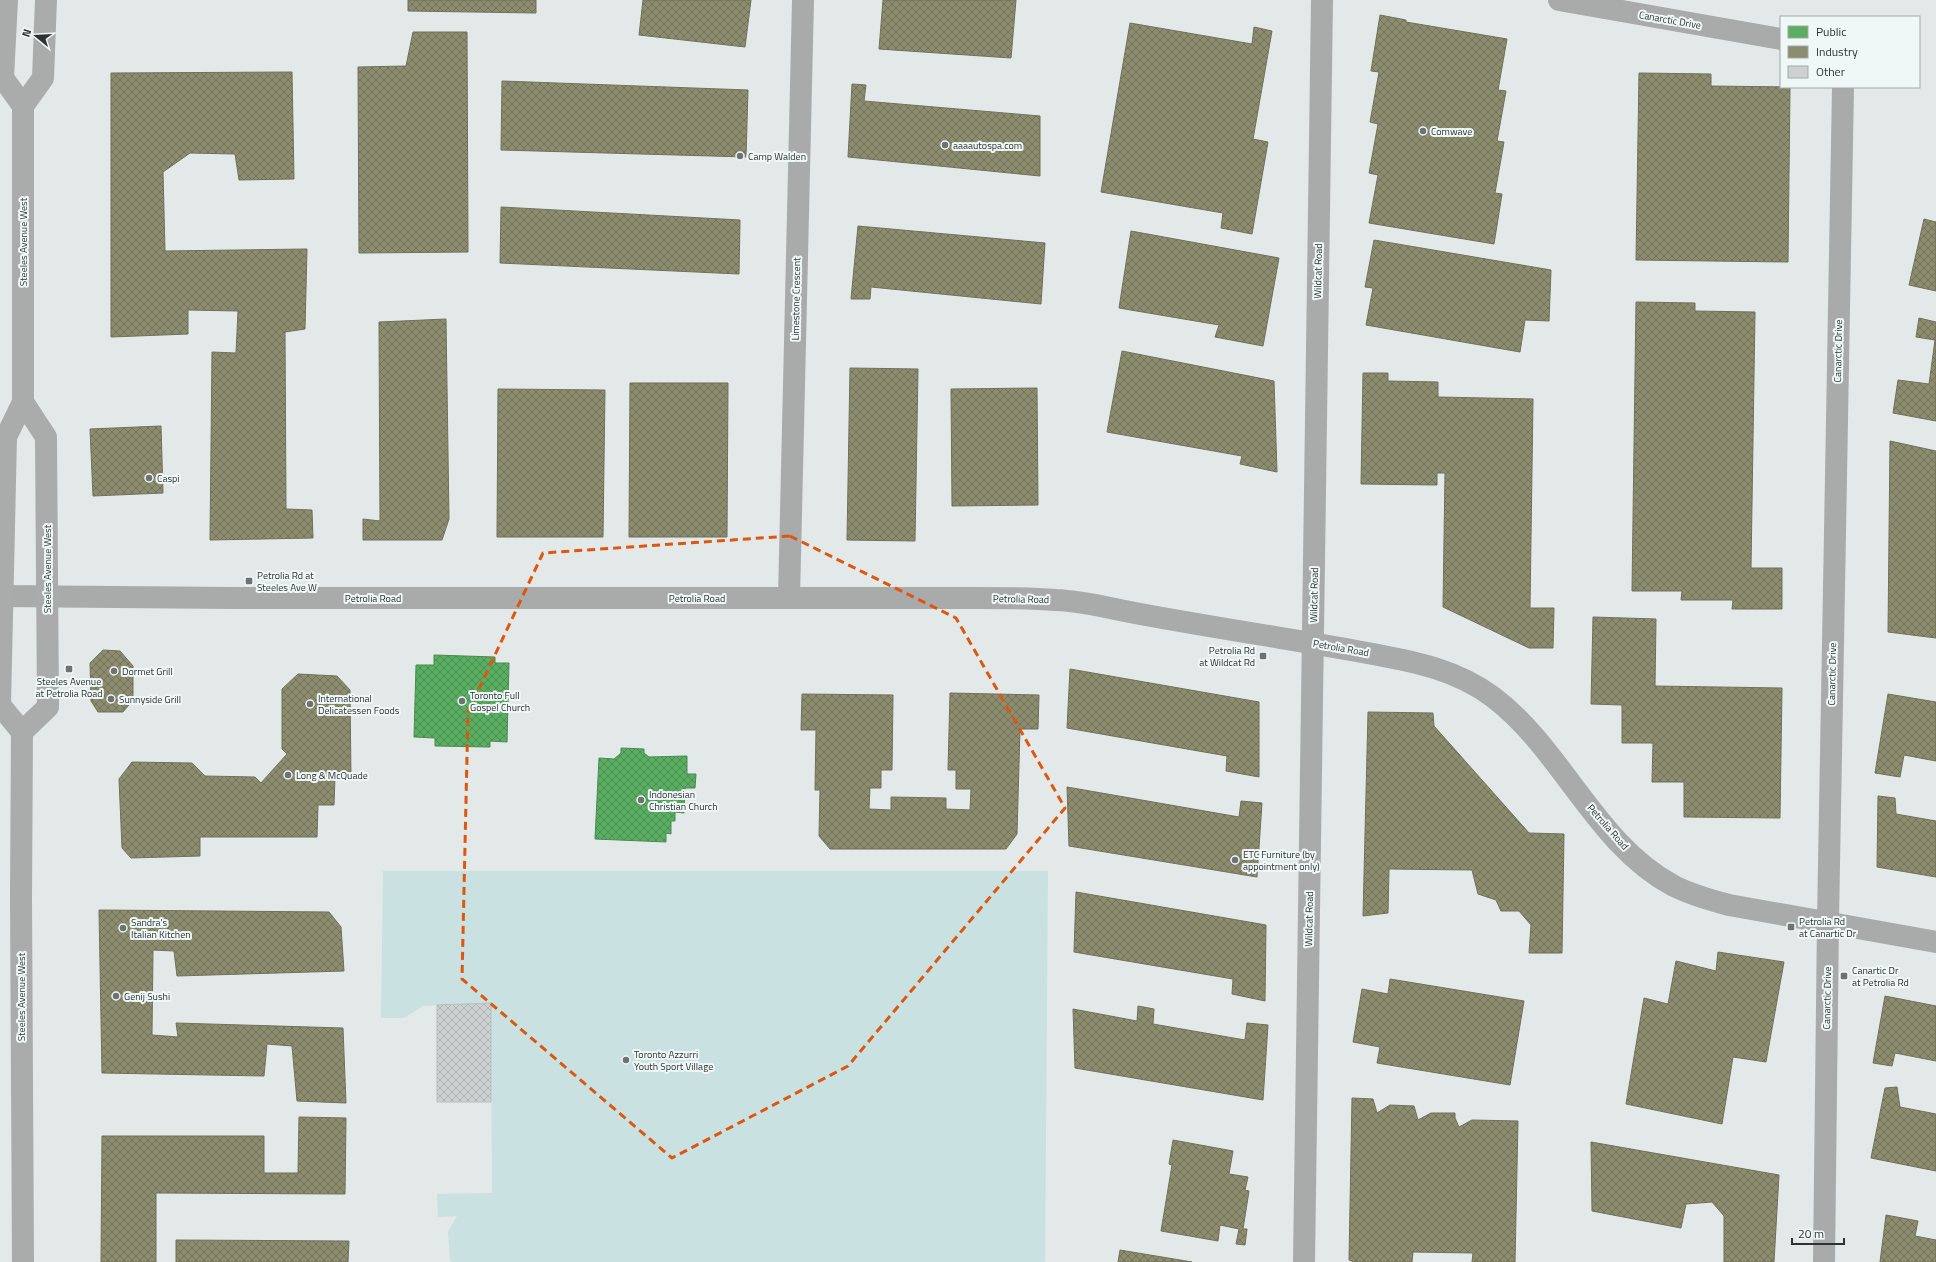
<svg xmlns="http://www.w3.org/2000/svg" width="1936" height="1262" font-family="'Titillium Web',sans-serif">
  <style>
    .grass { fill: #c9e1e0 }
    .public { fill: url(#public-cross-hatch); stroke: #4d8953 }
    .industry { fill: url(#industry-cross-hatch); stroke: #70715c }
    .building { fill: url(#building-cross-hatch); stroke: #babebe }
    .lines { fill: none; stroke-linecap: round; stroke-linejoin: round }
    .minor { stroke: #a8abaa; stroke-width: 22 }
    .major { stroke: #aaacac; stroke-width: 22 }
    .marked { fill: none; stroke: #df570e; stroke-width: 3; stroke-dasharray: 8 5; stroke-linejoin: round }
    .poi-dot { fill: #6e7272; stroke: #eff7f7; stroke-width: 1.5 }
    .labels { text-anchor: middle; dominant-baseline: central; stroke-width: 4; stroke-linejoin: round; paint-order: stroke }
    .street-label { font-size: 10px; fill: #2f3232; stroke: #eff7f7 }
    .poi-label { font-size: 10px; fill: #2f3232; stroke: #eff7f7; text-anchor: start }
  </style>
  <defs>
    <pattern id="public-cross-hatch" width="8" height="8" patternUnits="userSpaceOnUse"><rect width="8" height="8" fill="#5aae61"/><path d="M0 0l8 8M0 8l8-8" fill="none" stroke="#4b8e51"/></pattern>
    <pattern id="industry-cross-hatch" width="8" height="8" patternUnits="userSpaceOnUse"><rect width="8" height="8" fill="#8c8c6e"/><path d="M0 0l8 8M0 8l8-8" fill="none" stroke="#73735b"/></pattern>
    <pattern id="building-cross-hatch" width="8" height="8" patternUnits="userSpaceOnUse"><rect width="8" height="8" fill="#ced1d1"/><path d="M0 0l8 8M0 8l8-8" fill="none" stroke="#b1b4b4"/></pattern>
  </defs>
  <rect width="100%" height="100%" fill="#e3e8e8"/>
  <path class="grass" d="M383,871H1048L1045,1262H452L450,1260L448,1232L457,1216L438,1217L437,1194L492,1193L491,1003L423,1006L404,1018H381Z"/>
  <path class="public" d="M434,655L495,657V663H509L507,742L490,741V747L435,746V738L414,737L416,665H434Z
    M621,748L644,749V753L649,757L687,756V774H696L695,788H685L684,813L675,812V821H671V834L666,833V842L595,839L599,758L614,759L621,753Z"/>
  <path class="industry" d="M408,0H536V13L408,11Z
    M643,0H751L745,47L639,35Z
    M883,0H1016L1011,58L879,49Z
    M1380,15L1406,20V22L1507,39L1498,90L1506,91L1497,141L1504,142L1495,193L1502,194L1494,244L1369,223L1378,175L1369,173L1378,124L1370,122L1379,72L1371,71Z
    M1130,23L1252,44L1254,27L1272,31L1253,139L1268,142L1252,234L1221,228L1223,213L1101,192Z
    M413,32H467L468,252L359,253L358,67L406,66Z
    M292,72L294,179L239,180L235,154L190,153L163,172L165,251L307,249L305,329L285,332L286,509L312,510L313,538L210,540L212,352L236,353L238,311L188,310V334L111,337V73Z
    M1639,73L1711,74V86L1790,87L1788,262L1636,260Z
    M502,81L748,90L746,157L501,150Z
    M852,84L866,85L864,101L1040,116V176L848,157Z
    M501,207L740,220L739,274L500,263Z
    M1924,219L1936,222V291L1909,285Z
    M858,226L1045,243L1041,304L871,287L870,299H851Z
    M1131,231L1279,258L1263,346L1215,337L1219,325L1119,308Z
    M1374,240L1551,270L1549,321L1525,320L1520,352L1366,325L1373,288L1365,287Z
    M1636,302L1695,303V311L1755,312L1751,568H1782V609H1732L1733,600H1681L1682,591H1632Z
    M1919,318L1936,322V421L1893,413L1898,380L1929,384L1935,340L1916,337Z
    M446,319L449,519L442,540H363V519L380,521L379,322Z
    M1122,351L1274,381L1277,472L1240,464L1242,456L1107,432Z
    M850,368L918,369L915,541L847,540Z
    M1363,373H1388V381L1438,382V397L1533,399L1530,608H1554L1553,648H1529L1443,607L1445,473H1437V485L1361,484Z
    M630,383H728L727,537H629Z
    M1037,388L1038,505L952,506L951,389Z
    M498,389L605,390L603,537H497Z
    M161,426L163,493L93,496L90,429Z
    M1890,441L1936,451V638L1888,632Z
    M1593,617L1656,619L1655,686L1782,688L1780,818L1684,817V782H1652L1653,743H1622V705L1591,704Z
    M103,650L120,651L133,666V700L123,712H98L91,701L90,663Z
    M1070,669L1259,702V777L1226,771L1227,756L1067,728Z
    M298,674L337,676L350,690L351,778L335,777L334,805H318L317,837H200V856L131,858L122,848L119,779L132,762L192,763L205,776L255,777L261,783L287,754L282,749V689Z
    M950,693L1039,695L1038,729H1020L1017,834L1006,849H830L819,836L820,790H815L816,730H801L802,694L893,695L892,770H881V788H870L869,809L891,810V797L946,798V809L970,810L971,789H956V770H948Z
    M1888,694L1936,702V761L1904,755L1900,777L1875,773Z
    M1368,712L1433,713L1434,726L1529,833L1564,834L1562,953H1529L1531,925L1519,911H1501L1496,900L1478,894L1472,870L1389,869L1388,913L1363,916Z
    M1067,787L1239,817L1241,801L1262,803L1257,877L1069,846Z
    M1878,796L1895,798L1896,814L1936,821V877L1877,867Z
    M1076,892L1266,925L1265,1001L1232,994L1233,979L1074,952Z
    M99,910L329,912L341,927L344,971L177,976L174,951L153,950L152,1035L178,1037L176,1023L343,1028L346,1103L297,1101L292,1046L267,1044L264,1076L102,1073Z
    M1718,952L1784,962L1766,1062L1733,1057L1722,1124L1626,1104L1644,998L1668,1004L1676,961L1716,971Z
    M1390,979L1524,1001L1510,1085L1377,1063L1380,1047L1353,1042L1362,989L1388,994Z
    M1885,996L1936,1006V1061L1895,1053L1892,1066L1873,1063Z
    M1138,1006L1154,1009L1153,1024L1245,1040L1247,1023L1268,1025L1263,1100L1075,1068L1073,1009L1137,1021Z
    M1897,1087L1900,1107L1936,1114V1171L1871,1158L1885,1088Z
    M1352,1098L1373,1099L1377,1113L1390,1105L1414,1106L1418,1120L1431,1113H1455V1118L1459,1127L1472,1120L1518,1121L1515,1262H1472L1473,1253L1413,1252L1412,1262H1354L1349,1260Z
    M299,1117L346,1118L345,1194L156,1193V1262H101L102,1136H264V1173H298Z
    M1173,1140L1233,1151L1229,1174L1248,1177L1245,1190L1249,1191L1243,1229H1247L1245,1245L1236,1244L1239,1229L1220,1225L1218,1241L1161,1231L1172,1165L1169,1164Z
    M1591,1142L1779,1175L1774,1262H1724V1216L1712,1202L1686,1204L1681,1228L1592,1211Z
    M1886,1215L1918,1221L1915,1236L1936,1240V1262H1880Z
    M176,1240L349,1241L348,1262H176Z
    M1120,1250L1192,1262H1118Z"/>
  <path class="building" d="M491,1003V1102H437V1005Z"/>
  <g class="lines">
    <path class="minor" d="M1559,0L1781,39
      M0,596L232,598H940C978,598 1017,597 1056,600C1082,601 1109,608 1135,613C1178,621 1220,628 1263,635C1299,641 1336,647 1373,654C1416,662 1457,670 1493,697C1563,750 1595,844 1674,886C1692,895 1710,900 1729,905L1936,942
      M789,598L803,0
      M1304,1262L1322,0
      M1824,1262L1828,921L1843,87"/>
    <path class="major" d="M7,0L3,78L23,106
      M22,732L48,707L46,437L23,402
      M23,1262L21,898L22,732L0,705L6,437L23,402V106L43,78L46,0"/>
  </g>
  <path class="marked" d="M790,536L956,618L1065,808L848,1066L672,1158L462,979L468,712L543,553Z"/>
  <g class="poi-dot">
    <circle cx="1423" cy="131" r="4"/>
    <circle cx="945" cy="145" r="4"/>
    <circle cx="740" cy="156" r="4"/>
    <circle cx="149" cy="478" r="4"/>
    <rect x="245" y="577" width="8" height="8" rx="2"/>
    <rect x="1259" y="652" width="8" height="8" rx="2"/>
    <rect x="65" y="665" width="8" height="8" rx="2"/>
    <circle cx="114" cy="671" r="4"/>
    <circle cx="111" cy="699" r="4"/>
    <circle cx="462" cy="701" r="4"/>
    <circle cx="310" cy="704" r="4"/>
    <circle cx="288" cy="775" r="4"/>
    <circle cx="641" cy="800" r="4"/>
    <circle cx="1235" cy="860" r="4"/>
    <rect x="1787" y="923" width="8" height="8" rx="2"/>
    <circle cx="123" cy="928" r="4"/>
    <rect x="1840" y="972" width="8" height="8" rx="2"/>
    <circle cx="116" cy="996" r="4"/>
    <circle cx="626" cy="1060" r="4"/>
  </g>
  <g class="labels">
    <g class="street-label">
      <text transform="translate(1670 20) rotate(10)">Canarctic Drive</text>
      <text transform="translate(23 242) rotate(-90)">Steeles Avenue West</text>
      <text transform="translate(1318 271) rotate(-89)">Wildcat Road</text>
      <text transform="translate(796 299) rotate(-89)">Limestone Crescent</text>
      <text transform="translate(1838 351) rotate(-89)">Canarctic Drive</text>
      <text transform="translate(47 569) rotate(-90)">Steeles Avenue West</text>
      <text transform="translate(1314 595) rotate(-89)">Wildcat Road</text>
      <text x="373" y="598">Petrolia Road</text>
      <text x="697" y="598">Petrolia Road</text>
      <text transform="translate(1021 599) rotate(1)">Petrolia Road</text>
      <text transform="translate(1341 648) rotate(10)">Petrolia Road</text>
      <text transform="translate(1832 674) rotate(-89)">Canarctic Drive</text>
      <text transform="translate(1608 827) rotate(49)">Petrolia Road</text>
      <text transform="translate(1309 919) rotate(-89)">Wildcat Road</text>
      <text transform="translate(21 997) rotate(-90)">Steeles Avenue West</text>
      <text transform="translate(1827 998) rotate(-89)">Canarctic Drive</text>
    </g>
    <g class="poi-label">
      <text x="1431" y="131">Comwave</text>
      <text x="953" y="145">aaaautospa.com</text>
      <text x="748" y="156">Camp Walden</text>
      <text x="157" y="478">Caspi</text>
      <text x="257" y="575">Petrolia Rd at<tspan x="257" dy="12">Steeles Ave W</tspan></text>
      <text x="1255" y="650" text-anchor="end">Petrolia Rd<tspan x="1255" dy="12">at Wildcat Rd</tspan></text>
      <text x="122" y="671">Dormet Grill</text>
      <text x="69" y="681" text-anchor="middle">Steeles Avenue<tspan x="69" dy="12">at Petrolia Road</tspan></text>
      <text x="470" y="695">Toronto Full<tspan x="470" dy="12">Gospel Church</tspan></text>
      <text x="318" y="698">International<tspan x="318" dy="12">Delicatessen Foods</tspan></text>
      <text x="119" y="699">Sunnyside Grill</text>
      <text x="296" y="775">Long &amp; McQuade</text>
      <text x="649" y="794">Indonesian<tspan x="649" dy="12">Christian Church</tspan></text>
      <text x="1243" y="854">ETC Furniture (by<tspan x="1243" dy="12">appointment only)</tspan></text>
      <text x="1799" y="921">Petrolia Rd<tspan x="1799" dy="12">at Canartic Dr</tspan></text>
      <text x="131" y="922">Sandra's<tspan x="131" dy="12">Italian Kitchen</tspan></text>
      <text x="1852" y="970">Canartic Dr<tspan x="1852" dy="12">at Petrolia Rd</tspan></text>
      <text x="124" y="996">Genij Sushi</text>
      <text x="634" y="1054">Toronto Azzurri<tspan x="634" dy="12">Youth Sport Village</tspan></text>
    </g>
  </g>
  <rect x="1780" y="16" width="140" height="72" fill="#eff7f7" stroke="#a2a8a8"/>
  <rect x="1788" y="26" width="20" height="12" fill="#5aae61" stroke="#a2a8a8"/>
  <text x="1816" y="36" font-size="12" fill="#2f3232">Public</text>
  <rect x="1788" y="46" width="20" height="12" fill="#8c8c6e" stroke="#a2a8a8"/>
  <text x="1816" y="56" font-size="12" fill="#2f3232">Industry</text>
  <rect x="1788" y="66" width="20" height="12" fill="#ced1d1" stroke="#a2a8a8"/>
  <text x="1816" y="76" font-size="12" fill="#2f3232">Other</text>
  <g transform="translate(36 36) rotate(288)" stroke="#eff7f7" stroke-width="3" paint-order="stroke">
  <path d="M0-3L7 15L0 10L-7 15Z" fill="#2f3232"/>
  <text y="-6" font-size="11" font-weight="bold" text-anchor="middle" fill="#2f3232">N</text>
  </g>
  <path d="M1792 1238v6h52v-6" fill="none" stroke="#2f3232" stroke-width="2"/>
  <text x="1798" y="1238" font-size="12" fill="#2f3232" stroke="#eff7f7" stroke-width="3" paint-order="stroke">20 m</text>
</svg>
